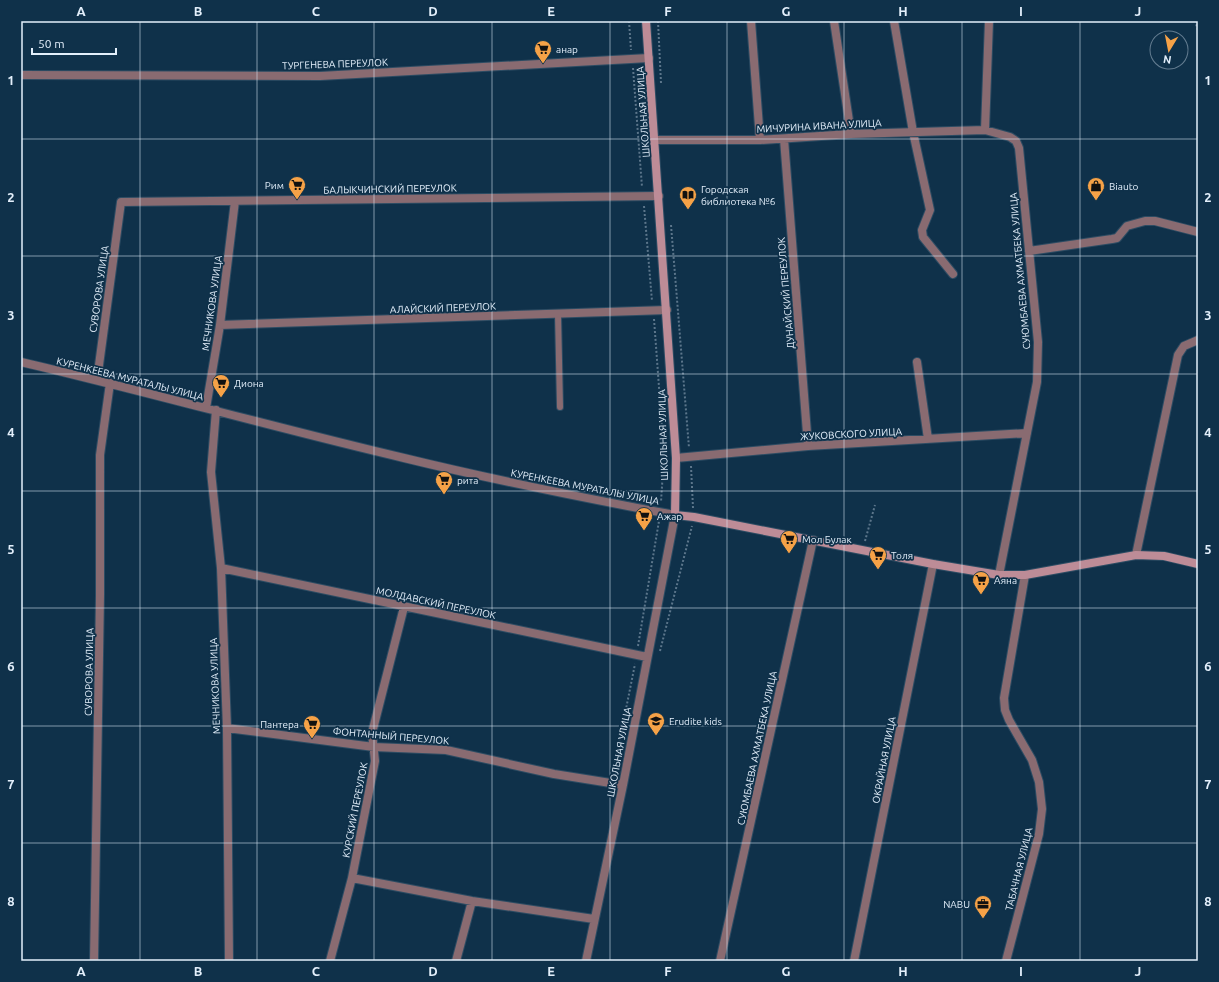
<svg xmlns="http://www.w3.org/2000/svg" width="1219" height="982" font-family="Ubuntu,sans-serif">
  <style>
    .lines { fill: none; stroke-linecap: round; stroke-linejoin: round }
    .lane-casing { stroke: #2d4c63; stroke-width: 8 }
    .street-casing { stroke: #2d4c63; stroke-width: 10 }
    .secondary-casing { stroke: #2d4c63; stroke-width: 10 }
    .path { stroke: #5c768b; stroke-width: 2; stroke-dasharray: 2 2; stroke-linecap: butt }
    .lane { stroke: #896b71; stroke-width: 6 }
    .street { stroke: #896b71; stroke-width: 8 }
    .secondary { stroke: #bd8c97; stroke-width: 8 }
    .grid { fill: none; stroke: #e3effb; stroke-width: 1; stroke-opacity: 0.55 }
    .labels { text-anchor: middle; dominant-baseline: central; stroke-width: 3.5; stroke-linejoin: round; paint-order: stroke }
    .poi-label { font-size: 10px; fill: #e3effb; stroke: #0f314a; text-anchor: start }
    .street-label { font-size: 10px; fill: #e3effb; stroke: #0f314a }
    .neatline { fill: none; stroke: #e3effb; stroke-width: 1.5 }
    .grid-label { font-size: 13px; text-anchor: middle; font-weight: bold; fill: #e3effb }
  </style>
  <rect width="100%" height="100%" fill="#0f314a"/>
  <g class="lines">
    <defs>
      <path id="lane" d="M558,314L560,407"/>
      <path id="street" d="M751,21L760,140
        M834,21L851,134
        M894,21L913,132L930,210L922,230L923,237L953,274
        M21,75L320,76L649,58
        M985,130L989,21
        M784,139L808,446
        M655,140H760L851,134L985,130L1010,137L1016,141L1019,148L1038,342L1037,382L999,575
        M1029,251L1112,239L1117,238L1127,226L1145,221H1155L1198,232
        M220,325L667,310
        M21,362C149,392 276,428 404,458C494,480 584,498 675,515L623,785L586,961
        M917,362L928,439
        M97,380L121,202L659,196
        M206,408L220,325L235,201
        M216,410L211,472L221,568L227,728L229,961
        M676,458L808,446L1027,433
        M1136,555L1178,355L1184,346L1198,340
        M221,568L647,657
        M227,728L374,747L446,750L554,774L623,785
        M352,878L472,901L594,919
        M94,961L100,595V455L110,383
        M330,961L352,878L375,761L372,733L404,607
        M456,961L472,901
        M720,961L813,540
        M854,961L933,564
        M1006,961L1039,834L1042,809L1039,782L1032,760L1009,720L1005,710L1004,698L1025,575"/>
      <path id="secondary" d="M646,21L676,458L675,515L694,517L933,564L999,575H1025L1136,555L1164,556L1198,564"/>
    </defs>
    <use href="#lane" class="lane-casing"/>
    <use href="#street" class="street-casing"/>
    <use href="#secondary" class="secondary-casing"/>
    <path class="path" d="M629,21L631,50
      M658,21L661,83
      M1198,21L1196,24L1198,30
      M633,68L642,187
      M644,206L652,301
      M671,225L689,448
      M654,319L664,455L661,502
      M691,466L693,508
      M865,541L875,505
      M638,646L659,521
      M660,651L692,526
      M613,774L635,664"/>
    <use href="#lane" class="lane"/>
    <use href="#street" class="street"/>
    <use href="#secondary" class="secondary"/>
  </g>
  <path class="grid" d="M140,21V961M257,21V961M374,21V961M492,21V961M610,21V961M727,21V961M844,21V961M962,21V961M1080,21V961M21,139H1198M21,256H1198M21,374H1198M21,491H1198M21,608H1198M21,726H1198M21,843H1198"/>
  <defs>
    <symbol id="supermarket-pin" viewBox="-11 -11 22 30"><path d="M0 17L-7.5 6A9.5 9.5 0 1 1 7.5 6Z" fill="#f6a247" stroke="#0f314a"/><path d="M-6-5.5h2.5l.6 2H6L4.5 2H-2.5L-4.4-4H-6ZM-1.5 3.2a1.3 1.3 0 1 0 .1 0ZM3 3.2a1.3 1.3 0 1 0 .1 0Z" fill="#111"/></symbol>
    <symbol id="shop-pin" viewBox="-11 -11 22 30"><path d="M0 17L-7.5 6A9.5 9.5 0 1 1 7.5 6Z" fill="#f6a247" stroke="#0f314a"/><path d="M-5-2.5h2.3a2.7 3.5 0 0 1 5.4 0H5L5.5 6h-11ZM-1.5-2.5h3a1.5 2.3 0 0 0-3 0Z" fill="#111"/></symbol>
    <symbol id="library-pin" viewBox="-11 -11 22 30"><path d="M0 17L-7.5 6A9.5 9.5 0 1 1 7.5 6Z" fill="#f6a247" stroke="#0f314a"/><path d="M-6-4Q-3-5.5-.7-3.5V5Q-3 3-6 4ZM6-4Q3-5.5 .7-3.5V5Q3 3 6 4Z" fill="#111"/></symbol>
    <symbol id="school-pin" viewBox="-11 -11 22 30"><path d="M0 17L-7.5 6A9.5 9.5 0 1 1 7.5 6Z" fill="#f6a247" stroke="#0f314a"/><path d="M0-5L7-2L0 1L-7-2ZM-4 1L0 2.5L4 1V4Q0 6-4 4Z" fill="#111"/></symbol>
    <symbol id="office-pin" viewBox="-11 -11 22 30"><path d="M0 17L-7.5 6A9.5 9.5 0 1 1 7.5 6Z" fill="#f6a247" stroke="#0f314a"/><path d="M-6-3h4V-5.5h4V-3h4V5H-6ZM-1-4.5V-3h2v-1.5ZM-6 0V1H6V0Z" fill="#111"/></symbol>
  </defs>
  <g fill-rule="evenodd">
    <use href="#supermarket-pin" x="533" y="39" width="20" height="27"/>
    <use href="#supermarket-pin" x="287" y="175" width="20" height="27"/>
    <use href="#shop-pin" x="1086" y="176" width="20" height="27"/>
    <use href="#library-pin" x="678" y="185" width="20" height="27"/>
    <use href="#supermarket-pin" x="211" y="373" width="20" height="27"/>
    <use href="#supermarket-pin" x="434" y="470" width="20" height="27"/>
    <use href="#supermarket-pin" x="634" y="506" width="20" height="27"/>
    <use href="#supermarket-pin" x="779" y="529" width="20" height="27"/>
    <use href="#supermarket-pin" x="868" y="545" width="20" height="27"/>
    <use href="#supermarket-pin" x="971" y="570" width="20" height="27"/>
    <use href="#school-pin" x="646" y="711" width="20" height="27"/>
    <use href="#supermarket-pin" x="302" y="714" width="20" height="27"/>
    <use href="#office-pin" x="973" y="894" width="20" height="27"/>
  </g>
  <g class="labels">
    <g class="poi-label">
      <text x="556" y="49">анар</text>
      <text x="284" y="185" text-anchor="end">Рим</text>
      <text x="1109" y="186">Biauto</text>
      <text x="701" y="189">Городская<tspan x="701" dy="12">библиотека №6</tspan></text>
      <text x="234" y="383">Диона</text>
      <text x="457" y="480">рита</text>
      <text x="657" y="516">Ажар</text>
      <text x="802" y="539">Мол Булак</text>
      <text x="891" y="555">Толя</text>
      <text x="994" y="580">Аяна</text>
      <text x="669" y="721">Erudite kids</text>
      <text x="299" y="724" text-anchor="end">Пантера</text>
      <text x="970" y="904" text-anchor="end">NABU</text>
    </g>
    <g class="street-label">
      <text transform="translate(335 64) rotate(-2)">ТУРГЕНЕВА ПЕРЕУЛОК</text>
      <text transform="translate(643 112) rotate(-94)">ШКОЛЬНАЯ УЛИЦА</text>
      <text transform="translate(819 126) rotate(-3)">МИЧУРИНА ИВАНА УЛИЦА</text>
      <text transform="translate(390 189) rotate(-1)">БАЛЫКЧИНСКИЙ ПЕРЕУЛОК</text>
      <text transform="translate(1020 271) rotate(-95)">СУЮМБАЕВА АХМАТБЕКА УЛИЦА</text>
      <text transform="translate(99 289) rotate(-82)">СУВОРОВА УЛИЦА</text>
      <text transform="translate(786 293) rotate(-95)">ДУНАЙСКИЙ ПЕРЕУЛОК</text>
      <text transform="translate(212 303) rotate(-82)">МЕЧНИКОВА УЛИЦА</text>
      <text transform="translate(443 308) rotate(-2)">АЛАЙСКИЙ ПЕРЕУЛОК</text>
      <text transform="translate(130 379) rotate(14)">КУРЕНКЕЕВА МУРАТАЛЫ УЛИЦА</text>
      <text transform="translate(851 434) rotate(-3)">ЖУКОВСКОГО УЛИЦА</text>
      <text transform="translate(663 435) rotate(-92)">ШКОЛЬНАЯ УЛИЦА</text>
      <text transform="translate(585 487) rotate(11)">КУРЕНКЕЕВА МУРАТАЛЫ УЛИЦА</text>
      <text transform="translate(436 603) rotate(12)">МОЛДАВСКИЙ ПЕРЕУЛОК</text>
      <text transform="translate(89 672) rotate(-89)">СУВОРОВА УЛИЦА</text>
      <text transform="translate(215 686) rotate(-92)">МЕЧНИКОВА УЛИЦА</text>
      <text transform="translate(391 736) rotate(5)">ФОНТАННЫЙ ПЕРЕУЛОК</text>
      <text transform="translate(757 748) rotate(-78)">СУЮМБАЕВА АХМАТБЕКА УЛИЦА</text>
      <text transform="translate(619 752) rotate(-79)">ШКОЛЬНАЯ УЛИЦА</text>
      <text transform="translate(884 760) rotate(-79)">ОКРАЙНАЯ УЛИЦА</text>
      <text transform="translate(355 810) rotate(-79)">КУРСКИЙ ПЕРЕУЛОК</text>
      <text transform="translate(1019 869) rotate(-76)">ТАБАЧНАЯ УЛИЦА</text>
    </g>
  </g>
  <rect width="1219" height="982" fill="none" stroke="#0f314a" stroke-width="44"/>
  <g transform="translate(1169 50) rotate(190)"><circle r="19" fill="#0f314a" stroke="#647d91"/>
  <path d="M0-3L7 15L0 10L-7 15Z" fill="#f6a247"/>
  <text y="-6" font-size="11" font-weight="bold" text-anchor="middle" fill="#e3effb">N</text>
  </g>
  <path d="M32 48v6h84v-6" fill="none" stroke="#e3effb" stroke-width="2"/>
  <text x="38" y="48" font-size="12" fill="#e3effb" stroke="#0f314a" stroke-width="3" paint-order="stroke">50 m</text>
  <rect x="22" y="22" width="1175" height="938" class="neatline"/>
  <g class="grid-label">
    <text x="81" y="16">A</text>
    <text x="198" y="16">B</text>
    <text x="316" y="16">C</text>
    <text x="433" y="16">D</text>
    <text x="551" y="16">E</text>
    <text x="668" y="16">F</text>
    <text x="786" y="16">G</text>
    <text x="903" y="16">H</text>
    <text x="1021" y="16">I</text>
    <text x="1138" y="16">J</text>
    <text x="11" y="85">1</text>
    <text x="1208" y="85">1</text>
    <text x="11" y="202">2</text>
    <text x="1208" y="202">2</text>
    <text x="11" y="320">3</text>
    <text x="1208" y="320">3</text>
    <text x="11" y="437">4</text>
    <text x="1208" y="437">4</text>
    <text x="11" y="554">5</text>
    <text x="1208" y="554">5</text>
    <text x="11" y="671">6</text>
    <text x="1208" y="671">6</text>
    <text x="11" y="789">7</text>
    <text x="1208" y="789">7</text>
    <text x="11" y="906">8</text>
    <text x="1208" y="906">8</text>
    <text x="81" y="976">A</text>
    <text x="198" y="976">B</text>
    <text x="316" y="976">C</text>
    <text x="433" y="976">D</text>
    <text x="551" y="976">E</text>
    <text x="668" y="976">F</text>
    <text x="786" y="976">G</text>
    <text x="903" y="976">H</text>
    <text x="1021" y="976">I</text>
    <text x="1138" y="976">J</text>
  </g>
</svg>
